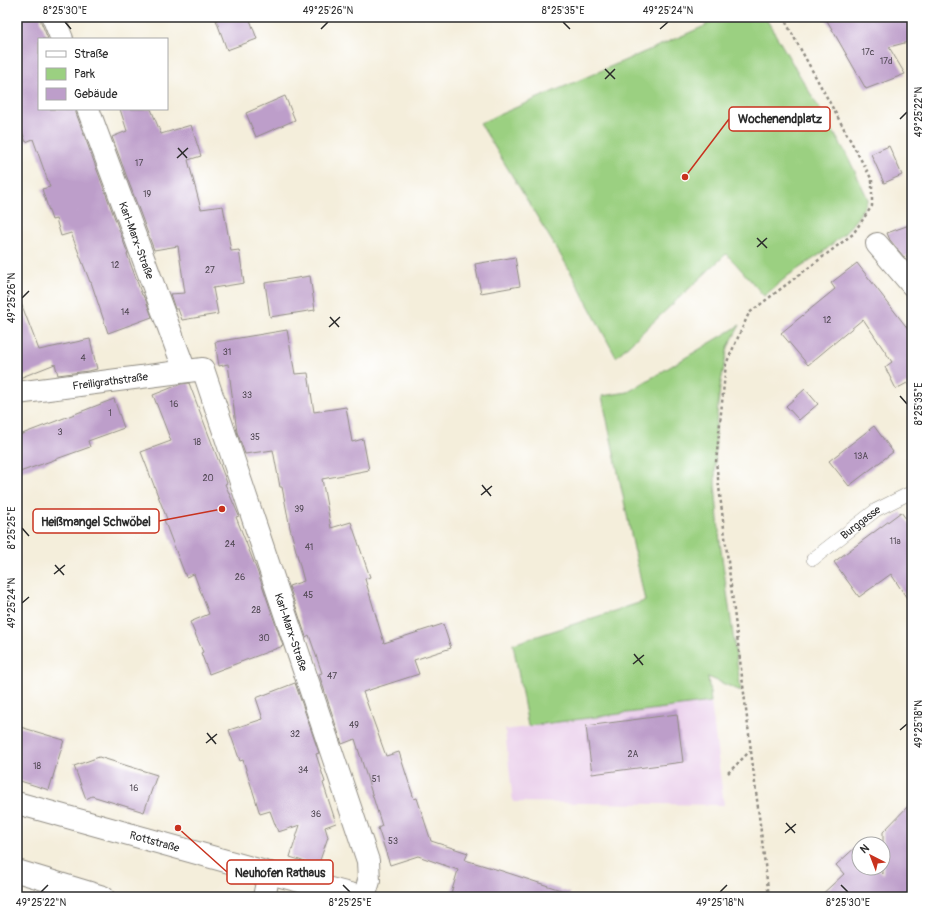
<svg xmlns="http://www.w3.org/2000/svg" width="929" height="914" font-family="Pangolin,sans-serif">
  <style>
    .built { fill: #ebd1ec }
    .green { fill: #9bd081; stroke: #637e56 }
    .building { fill: #bd9eca }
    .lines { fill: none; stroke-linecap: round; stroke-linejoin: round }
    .service-casing { stroke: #908c83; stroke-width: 14 }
    .minor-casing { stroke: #908c83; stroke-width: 24 }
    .tertiary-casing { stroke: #908c83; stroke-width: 24 }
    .path { stroke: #908c83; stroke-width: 2.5; stroke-dasharray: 3 3; stroke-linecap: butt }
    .service { stroke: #fff; stroke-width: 13 }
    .minor { stroke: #fff; stroke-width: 22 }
    .tertiary { stroke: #fff; stroke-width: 22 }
    .ticks { fill: none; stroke: #2b2b2b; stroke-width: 1.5 }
    .labels { text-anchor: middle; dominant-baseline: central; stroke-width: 3.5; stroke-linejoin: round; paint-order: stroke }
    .number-label { font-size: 9px; fill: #504853 }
    .street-label { font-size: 11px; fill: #2b2b2b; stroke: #fff }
    .leader { fill: none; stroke: #c8321e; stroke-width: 1.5 }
    .callout-dot { fill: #c8321e; stroke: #fff; stroke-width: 1.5 }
    .callout { fill: #fff; stroke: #c8321e; stroke-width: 1.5 }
    .callout-label { font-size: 12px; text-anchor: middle; font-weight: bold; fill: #2b2b2b }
    .neatline { fill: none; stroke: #2b2b2b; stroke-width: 1.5 }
    .ticks-label { font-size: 10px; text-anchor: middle; fill: #2b2b2b }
  </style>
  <rect width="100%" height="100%" fill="#fff"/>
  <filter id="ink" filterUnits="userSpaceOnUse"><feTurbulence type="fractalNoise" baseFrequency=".025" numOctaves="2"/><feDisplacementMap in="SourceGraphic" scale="8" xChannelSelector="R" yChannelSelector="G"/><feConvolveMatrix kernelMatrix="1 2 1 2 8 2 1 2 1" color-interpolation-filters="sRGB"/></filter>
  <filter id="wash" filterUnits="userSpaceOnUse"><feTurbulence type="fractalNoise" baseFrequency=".012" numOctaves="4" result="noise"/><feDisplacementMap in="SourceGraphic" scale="16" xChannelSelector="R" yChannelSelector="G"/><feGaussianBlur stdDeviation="0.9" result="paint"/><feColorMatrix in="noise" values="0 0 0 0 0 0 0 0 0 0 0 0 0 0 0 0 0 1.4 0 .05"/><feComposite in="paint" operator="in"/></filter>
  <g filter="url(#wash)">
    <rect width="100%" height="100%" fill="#f4eedb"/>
    <path class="built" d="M711,702L724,805L513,802L505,730Z"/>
    <path class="green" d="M702,17H765L847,155L868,199L860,214L846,232L822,253L789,275L764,296L736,264L726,254L616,357L569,269L480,123L707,25Z
      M740,325L728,347L720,387L716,424L715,484L720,543L741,691L708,677L711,702L528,726L513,644L645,601L602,396L628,392Z"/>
    <g id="blocks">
      <path class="building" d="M17,17H41V22L48,39H39V109H76V113L128,254H127L142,295H143L144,298H145L152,317L108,333L91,282H90L71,233L61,236L56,219L52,220L42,189L50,187L33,139L26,142L17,119Z
        M215,17H249L257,39L227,50Z
        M825,17H912V41L889,47L905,74L866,89Z
        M285,96L295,120L256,137L246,113Z
        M120,109H151L161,134L191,125L201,156L188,160L201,209L223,206L231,251L239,250L244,283L213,288L218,314L182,320L178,309H175L170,294L185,293L178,246L154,250L112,137L127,131Z
        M889,146L902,175L884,183L871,154Z
        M912,224V254L904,257L890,240L887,233Z
        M515,257L520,286L481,293L475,264Z
        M857,263L912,334V391L907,383L896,389L885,367L892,362L863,319L808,365L781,333L835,289L831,283Z
        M310,276L315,310L270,317L265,283Z
        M17,298H19L39,350L90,339L97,369L88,371L58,375L55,364L17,379Z
        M287,330L295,374L308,373L314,412L346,407L352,442L363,439L369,470L322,479L331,528L351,522L370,577L365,579L384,643L443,624L451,648L414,660L419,674L363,692L386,756L399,752L414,799L417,798L431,841L468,853L465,860L502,871L570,893L569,897H450L458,870L418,856L390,865L378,828L382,826L355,739L342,744L319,674L322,673L309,635L306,637L289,586L304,581L290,528L282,487H280L273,450L245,454L237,432L228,364L219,366L215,342Z
        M189,383L227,483L225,484L239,516L236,517L258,573L283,646L209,674L201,653L203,652L190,622L209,614L194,574L186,577L164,520L167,519L141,452L171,441L153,395L181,384Z
        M805,389L818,404L799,420L786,406Z
        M114,399L124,428L88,441L90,447L17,473V436Z
        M874,426L893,452L849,486L829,461Z
        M901,512L912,527V606L891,574L859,597L834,562Z
        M295,683L319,753L316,754L325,782L323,783L336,823L325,827L328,837L318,866L290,857L300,825L278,832L270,811L260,814L243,760L240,761L229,730L263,719L256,698Z
        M677,714L683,762L592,774L586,726Z
        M17,726L64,740L49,790L17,780Z
        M99,757L157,775L144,812L92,796L86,799L74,766Z
        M912,802V897H819L844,874L836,865L859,844V868H878L883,874V832Z"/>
    </g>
  </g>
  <g filter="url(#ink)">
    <use href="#blocks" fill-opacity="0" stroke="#908c83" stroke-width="1"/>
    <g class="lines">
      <defs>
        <g id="service">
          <path id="s1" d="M813,559L876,510L912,492"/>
        </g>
        <g id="minor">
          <path d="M53,17L62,39"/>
          <path id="s2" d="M88,109L185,371"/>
          <path d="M877,244L912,285"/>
          <path id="s3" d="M17,393L203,369L368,861L369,881L364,897"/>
          <path d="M17,871L103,897"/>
          <path d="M264,897L269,873"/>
        </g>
        <g id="tertiary">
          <path id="s4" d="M17,803L269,873L361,897"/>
        </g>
      </defs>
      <use href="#service" class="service-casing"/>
      <use href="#minor" class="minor-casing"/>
      <use href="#tertiary" class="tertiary-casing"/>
      <path class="path" d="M728,773L750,751
        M769,897L751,751L716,462L726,364L749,313L853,234L872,206V180L783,17"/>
      <use href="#service" class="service"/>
      <use href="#minor" class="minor"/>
      <use href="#tertiary" class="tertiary"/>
    </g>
  </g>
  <path class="ticks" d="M65,22L71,29M563,22L570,29M321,29L328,22M660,29L668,22M605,69L615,79M605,79L615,69M900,119L907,112M178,148L187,158M177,158L188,148M757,238L767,248M757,247L767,238M22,298L29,291M330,317L339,327M329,327L340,317M900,396L907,404M482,485L491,496M481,495L492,486M22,528L29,536M55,565L64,575M54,574L65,565M22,603L29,597M634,654L643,665M633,664L644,655M900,730L907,724M207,733L216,744M206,743L217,734M786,823L795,833M785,833L796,824M343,885L350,892M841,885L848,892M41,892L48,885M720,892L727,885"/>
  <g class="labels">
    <g class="number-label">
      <text x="868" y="52">17c</text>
      <text x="886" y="61">17d</text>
      <text x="139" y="163">17</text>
      <text x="147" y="194">19</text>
      <text x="115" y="265">12</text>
      <text x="210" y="270">27</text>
      <text x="125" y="312">14</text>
      <text x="827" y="320">12</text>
      <text x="227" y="352">31</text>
      <text x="83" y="358">4</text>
      <text x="247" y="395">33</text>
      <text x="174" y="404">16</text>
      <text x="110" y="413">1</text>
      <text x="60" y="432">3</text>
      <text x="255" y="437">35</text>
      <text x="197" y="442">18</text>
      <text x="861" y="456">13A</text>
      <text x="208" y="478">20</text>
      <text x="299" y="509">39</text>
      <text x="895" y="541">11a</text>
      <text x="230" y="544">24</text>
      <text x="309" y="547">41</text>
      <text x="240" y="577">26</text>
      <text x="308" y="595">45</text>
      <text x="256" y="610">28</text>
      <text x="264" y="638">30</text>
      <text x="332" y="676">47</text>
      <text x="354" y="725">49</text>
      <text x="295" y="734">32</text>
      <text x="633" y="754">2A</text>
      <text x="37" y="766">18</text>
      <text x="303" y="770">34</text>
      <text x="376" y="779">51</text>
      <text x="134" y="788">16</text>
      <text x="316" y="814">36</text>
      <text x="393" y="841">53</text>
    </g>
    <g class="street-label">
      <text stroke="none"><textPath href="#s2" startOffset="140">Karl-Marx-Straße</textPath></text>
      <text stroke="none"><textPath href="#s3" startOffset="94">Freiligrathstraße</textPath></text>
      <text stroke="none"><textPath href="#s1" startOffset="60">Burggasse</textPath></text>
      <text stroke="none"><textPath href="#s3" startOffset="465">Karl-Marx-Straße</textPath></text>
      <text stroke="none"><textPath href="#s4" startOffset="143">Rottstraße</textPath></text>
    </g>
  </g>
  <path class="leader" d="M685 177L729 119M222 509L159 521M178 828L227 872"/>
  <g class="callout-dot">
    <circle cx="685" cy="177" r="4"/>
    <circle cx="222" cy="509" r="4"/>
    <circle cx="178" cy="828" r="4"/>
  </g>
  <g class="callout">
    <rect x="729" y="107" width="101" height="24" rx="4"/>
    <rect x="33" y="509" width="126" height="24" rx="4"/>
    <rect x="227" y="860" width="106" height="24" rx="4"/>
  </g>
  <g class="callout-label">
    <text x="780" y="123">Wochenendplatz</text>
    <text x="96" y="526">Heißmangel Schwöbel</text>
    <text x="280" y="877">Neuhofen Rathaus</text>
  </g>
  <rect width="929" height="914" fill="none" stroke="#fff" stroke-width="44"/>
  <rect x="38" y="38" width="130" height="72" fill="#ffffff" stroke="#aaaaaa"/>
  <rect x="46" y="51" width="20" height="6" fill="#ffffff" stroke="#aaaaaa"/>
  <text x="74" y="58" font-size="12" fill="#2b2b2b">Straße</text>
  <rect x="46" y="68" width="20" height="12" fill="#9bd081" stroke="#aaaaaa"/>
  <text x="74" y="78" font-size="12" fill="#2b2b2b">Park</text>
  <rect x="46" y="88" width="20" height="12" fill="#bd9eca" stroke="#aaaaaa"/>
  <text x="74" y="98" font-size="12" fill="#2b2b2b">Gebäude</text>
  <g transform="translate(871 856) rotate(318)"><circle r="19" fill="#ffffff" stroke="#aaaaaa"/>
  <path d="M0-3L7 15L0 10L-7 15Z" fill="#c8321e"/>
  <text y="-6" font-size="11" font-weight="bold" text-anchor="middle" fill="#2b2b2b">N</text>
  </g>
  <rect x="22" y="22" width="885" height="870" class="neatline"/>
  <g class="ticks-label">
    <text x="65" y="14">8°25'30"E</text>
    <text x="328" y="14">49°25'26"N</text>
    <text x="563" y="14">8°25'35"E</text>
    <text x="668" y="14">49°25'24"N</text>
    <text transform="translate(918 112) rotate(-90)" y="4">49°25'22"N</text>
    <text transform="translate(11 298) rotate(-90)" y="4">49°25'26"N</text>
    <text transform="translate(918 404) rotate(-90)" y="4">8°25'35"E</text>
    <text transform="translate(11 528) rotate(-90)" y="4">8°25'25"E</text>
    <text transform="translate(11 603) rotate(-90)" y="4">49°25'24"N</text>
    <text transform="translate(918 724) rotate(-90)" y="4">49°25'18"N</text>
    <text x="41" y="906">49°25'22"N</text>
    <text x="350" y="906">8°25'25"E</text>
    <text x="720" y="906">49°25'18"N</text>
    <text x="848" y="906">8°25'30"E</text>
  </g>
</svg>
